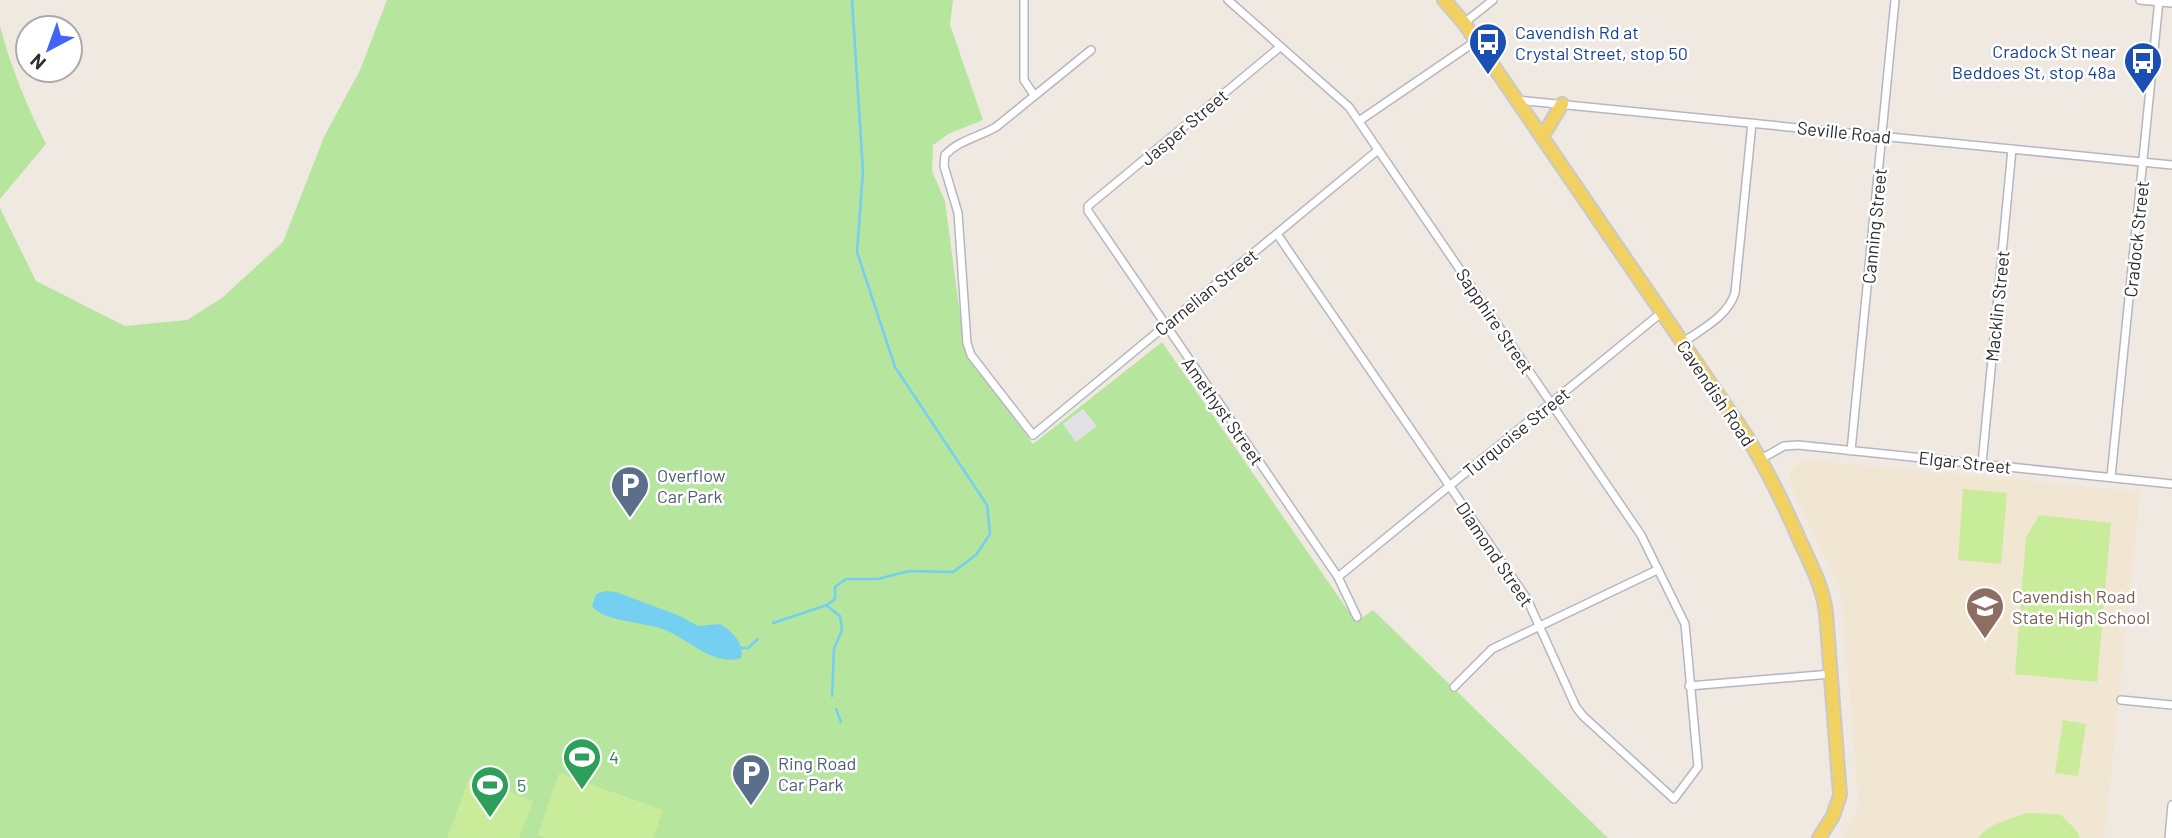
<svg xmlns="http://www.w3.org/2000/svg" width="2172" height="838" font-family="Barlow,sans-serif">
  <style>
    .industrial { fill: #e3e1e8 }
    .education { fill: #f0e6d1 }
    .green { fill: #b6e59e; fill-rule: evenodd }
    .pitch { fill: #c9ec9a }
    .water { fill: #75cff0 }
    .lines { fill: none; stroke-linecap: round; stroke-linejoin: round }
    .stream { stroke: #75cff0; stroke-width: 2.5 }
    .minor-casing { stroke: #b4b7c1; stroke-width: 10 }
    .primary-casing { stroke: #c9c9c9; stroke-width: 16 }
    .minor { stroke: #fff; stroke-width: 7 }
    .primary { stroke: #f2d163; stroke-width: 12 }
    .labels { text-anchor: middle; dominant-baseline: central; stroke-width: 5; stroke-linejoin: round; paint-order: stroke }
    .transit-label { font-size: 18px; fill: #164399; stroke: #fff; text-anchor: start }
    .street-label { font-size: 18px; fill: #2e2e2e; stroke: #fff }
    .service-label { font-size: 18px; fill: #4e5e75; stroke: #fff; text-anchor: start }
    .education-label { font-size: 18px; fill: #785e54; stroke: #fff; text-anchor: start }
    .leisure-label { font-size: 18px; fill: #27864d; stroke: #fff; text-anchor: start }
  </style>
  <rect width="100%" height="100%" fill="#efe9e1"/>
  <path class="industrial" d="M1084,409L1097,426L1076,442L1063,424Z"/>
  <path class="education" d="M1805,460L2140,492L2104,838H1842L1857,813L1859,799L1841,591L1791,485L1790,474L1796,466Z"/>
  <path class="green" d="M387,0H953L950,25L983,120L948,134L933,145L932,171L945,201L965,353L1033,444L1162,342L1356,622L1373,610L1608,838H0V208L36,281L125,326L187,320L222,298L283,242L324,137L360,70ZM1083,409L1097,426L1076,442L1063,424Z
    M0,26C11,68 27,106 46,144L0,199Z"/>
  <path class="pitch" d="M1963,489L2007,493L2001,564L1958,560Z
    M2039,515L2111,523L2097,682L2015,674L2026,538Z
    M2063,720L2086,724L2078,776L2055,773Z
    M559,773L663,810L653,838H546L538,835Z
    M470,776L533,801L519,838H447Z
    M2028,813L2060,814L2076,830L2080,838H1978C1989,823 2011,819 2028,813Z"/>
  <path class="water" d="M605,591L616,592L680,616L698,626L720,624C732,631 745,644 741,658C715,667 688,639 665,630C646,622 603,622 592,606L596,594Z"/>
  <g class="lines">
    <path class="stream" d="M827,606L840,616L842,630L834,649L832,696
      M773,623L827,605L835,599V587L846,579H878L909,571L953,572L976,555L990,534L987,505L895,367L857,252L863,171L852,0
      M741,648H748L758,639
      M836,709L841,722"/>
    <defs>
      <path id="minor" d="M1024,0V80L1034,95
        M1228,0L1349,107L1641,535L1685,624L1698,767L1674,799L1583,716L1576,707L1527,599L1277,234
        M2140,0L2172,3
        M1464,23L1493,0
        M1280,47L1088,206V211L1338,577L1357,617
        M1091,50L996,127C979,137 959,140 945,155L944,166L958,213L967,343L971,355L1033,435L1378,150
        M1517,100L2172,165
        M1359,121L1476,41
        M1682,343C1702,329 1728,316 1735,293L1752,123
        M1851,451L1895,0
        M1761,459L1784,446L1798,445L2172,484
        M1982,464L2012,149
        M2111,477L2159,0
        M1338,577L1661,313
        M1689,686L1831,674
        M1454,687L1492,649L1657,570
        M2121,700L2172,705
        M2169,838L2172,805"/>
      <path id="primary" d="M1444,0L1464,23L1741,428C1765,464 1783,502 1800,541C1811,565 1823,587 1826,613L1840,795L1833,816L1819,838
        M1542,137L1562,104"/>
    </defs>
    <use href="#minor" class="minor-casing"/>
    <use href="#primary" class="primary-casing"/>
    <use href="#minor" class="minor"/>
    <use href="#primary" class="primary"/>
  </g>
  <defs>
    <symbol id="bus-pin" viewBox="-11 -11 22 30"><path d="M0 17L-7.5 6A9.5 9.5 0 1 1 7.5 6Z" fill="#1a4fb4" stroke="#fff"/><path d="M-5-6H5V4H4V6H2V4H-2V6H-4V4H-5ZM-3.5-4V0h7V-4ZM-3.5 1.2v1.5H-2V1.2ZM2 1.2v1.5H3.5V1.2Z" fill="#fff"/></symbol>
    <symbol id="parking-pin" viewBox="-11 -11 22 30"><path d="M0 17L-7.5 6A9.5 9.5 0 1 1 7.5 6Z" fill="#5c6f8a" stroke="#fff"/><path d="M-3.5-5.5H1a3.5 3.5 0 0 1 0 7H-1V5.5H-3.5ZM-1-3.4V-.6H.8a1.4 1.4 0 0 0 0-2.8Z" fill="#fff"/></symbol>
    <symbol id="school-pin" viewBox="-11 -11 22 30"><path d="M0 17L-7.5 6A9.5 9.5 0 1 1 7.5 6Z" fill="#8d6e63" stroke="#fff"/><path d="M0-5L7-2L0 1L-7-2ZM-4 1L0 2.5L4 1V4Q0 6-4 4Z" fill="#fff"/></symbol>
    <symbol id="stadium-pin" viewBox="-11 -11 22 30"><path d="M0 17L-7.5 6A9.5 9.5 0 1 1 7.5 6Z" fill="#2e9e5b" stroke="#fff"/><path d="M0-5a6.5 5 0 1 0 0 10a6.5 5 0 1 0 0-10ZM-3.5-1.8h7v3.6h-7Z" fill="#fff"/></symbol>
  </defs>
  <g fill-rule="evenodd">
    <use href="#bus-pin" x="1466" y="20" width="44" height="60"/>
    <use href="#bus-pin" x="2121" y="39" width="44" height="60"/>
    <use href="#parking-pin" x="608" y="463" width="44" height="60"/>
    <use href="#school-pin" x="1963" y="584" width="44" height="60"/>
    <use href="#stadium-pin" x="560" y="735" width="44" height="60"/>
    <use href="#parking-pin" x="729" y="751" width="44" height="60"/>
    <use href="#stadium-pin" x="468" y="763" width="44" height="60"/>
  </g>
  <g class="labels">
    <g class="transit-label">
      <text x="1515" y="32">Cavendish Rd at<tspan x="1515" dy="21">Crystal Street, stop 50</tspan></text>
      <text x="2116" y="51" text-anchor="end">Cradock St near<tspan x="2116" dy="21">Beddoes St, stop 48a</tspan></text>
    </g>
    <g class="street-label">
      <text transform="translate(1184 127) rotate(-40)">Jasper Street</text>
      <text transform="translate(1844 132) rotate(6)">Seville Road</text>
      <text transform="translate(1874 226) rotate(-84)">Canning Street</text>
      <text transform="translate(2136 239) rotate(-84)">Cradock Street</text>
      <text transform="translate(1206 292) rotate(-39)">Carnelian Street</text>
      <text transform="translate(1997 306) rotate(-84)">Macklin Street</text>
      <text transform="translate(1495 321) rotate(56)">Sapphire Street</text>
      <text transform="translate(1716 393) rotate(56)">Cavendish Road</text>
      <text transform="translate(1223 411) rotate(55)">Amethyst Street</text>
      <text transform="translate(1516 432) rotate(-39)">Turquoise Street</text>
      <text transform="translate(1965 462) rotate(6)">Elgar Street</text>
      <text transform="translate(1495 554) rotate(56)">Diamond Street</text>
    </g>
    <g class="service-label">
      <text x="657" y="475">Overflow<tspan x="657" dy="21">Car Park</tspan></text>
      <text x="778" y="763">Ring Road<tspan x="778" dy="21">Car Park</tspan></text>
    </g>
    <g class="education-label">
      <text x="2012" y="596">Cavendish Road<tspan x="2012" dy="21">State High School</tspan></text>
    </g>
    <g class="leisure-label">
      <text x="609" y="757">4</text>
      <text x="517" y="785">5</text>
    </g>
  </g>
  <g transform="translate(49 49) rotate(221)"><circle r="33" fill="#ffffff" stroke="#ababab" stroke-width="2"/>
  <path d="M0-5L12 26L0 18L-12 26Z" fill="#4264fb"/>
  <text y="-10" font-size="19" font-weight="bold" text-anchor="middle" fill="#2e2e2e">N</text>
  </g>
</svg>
